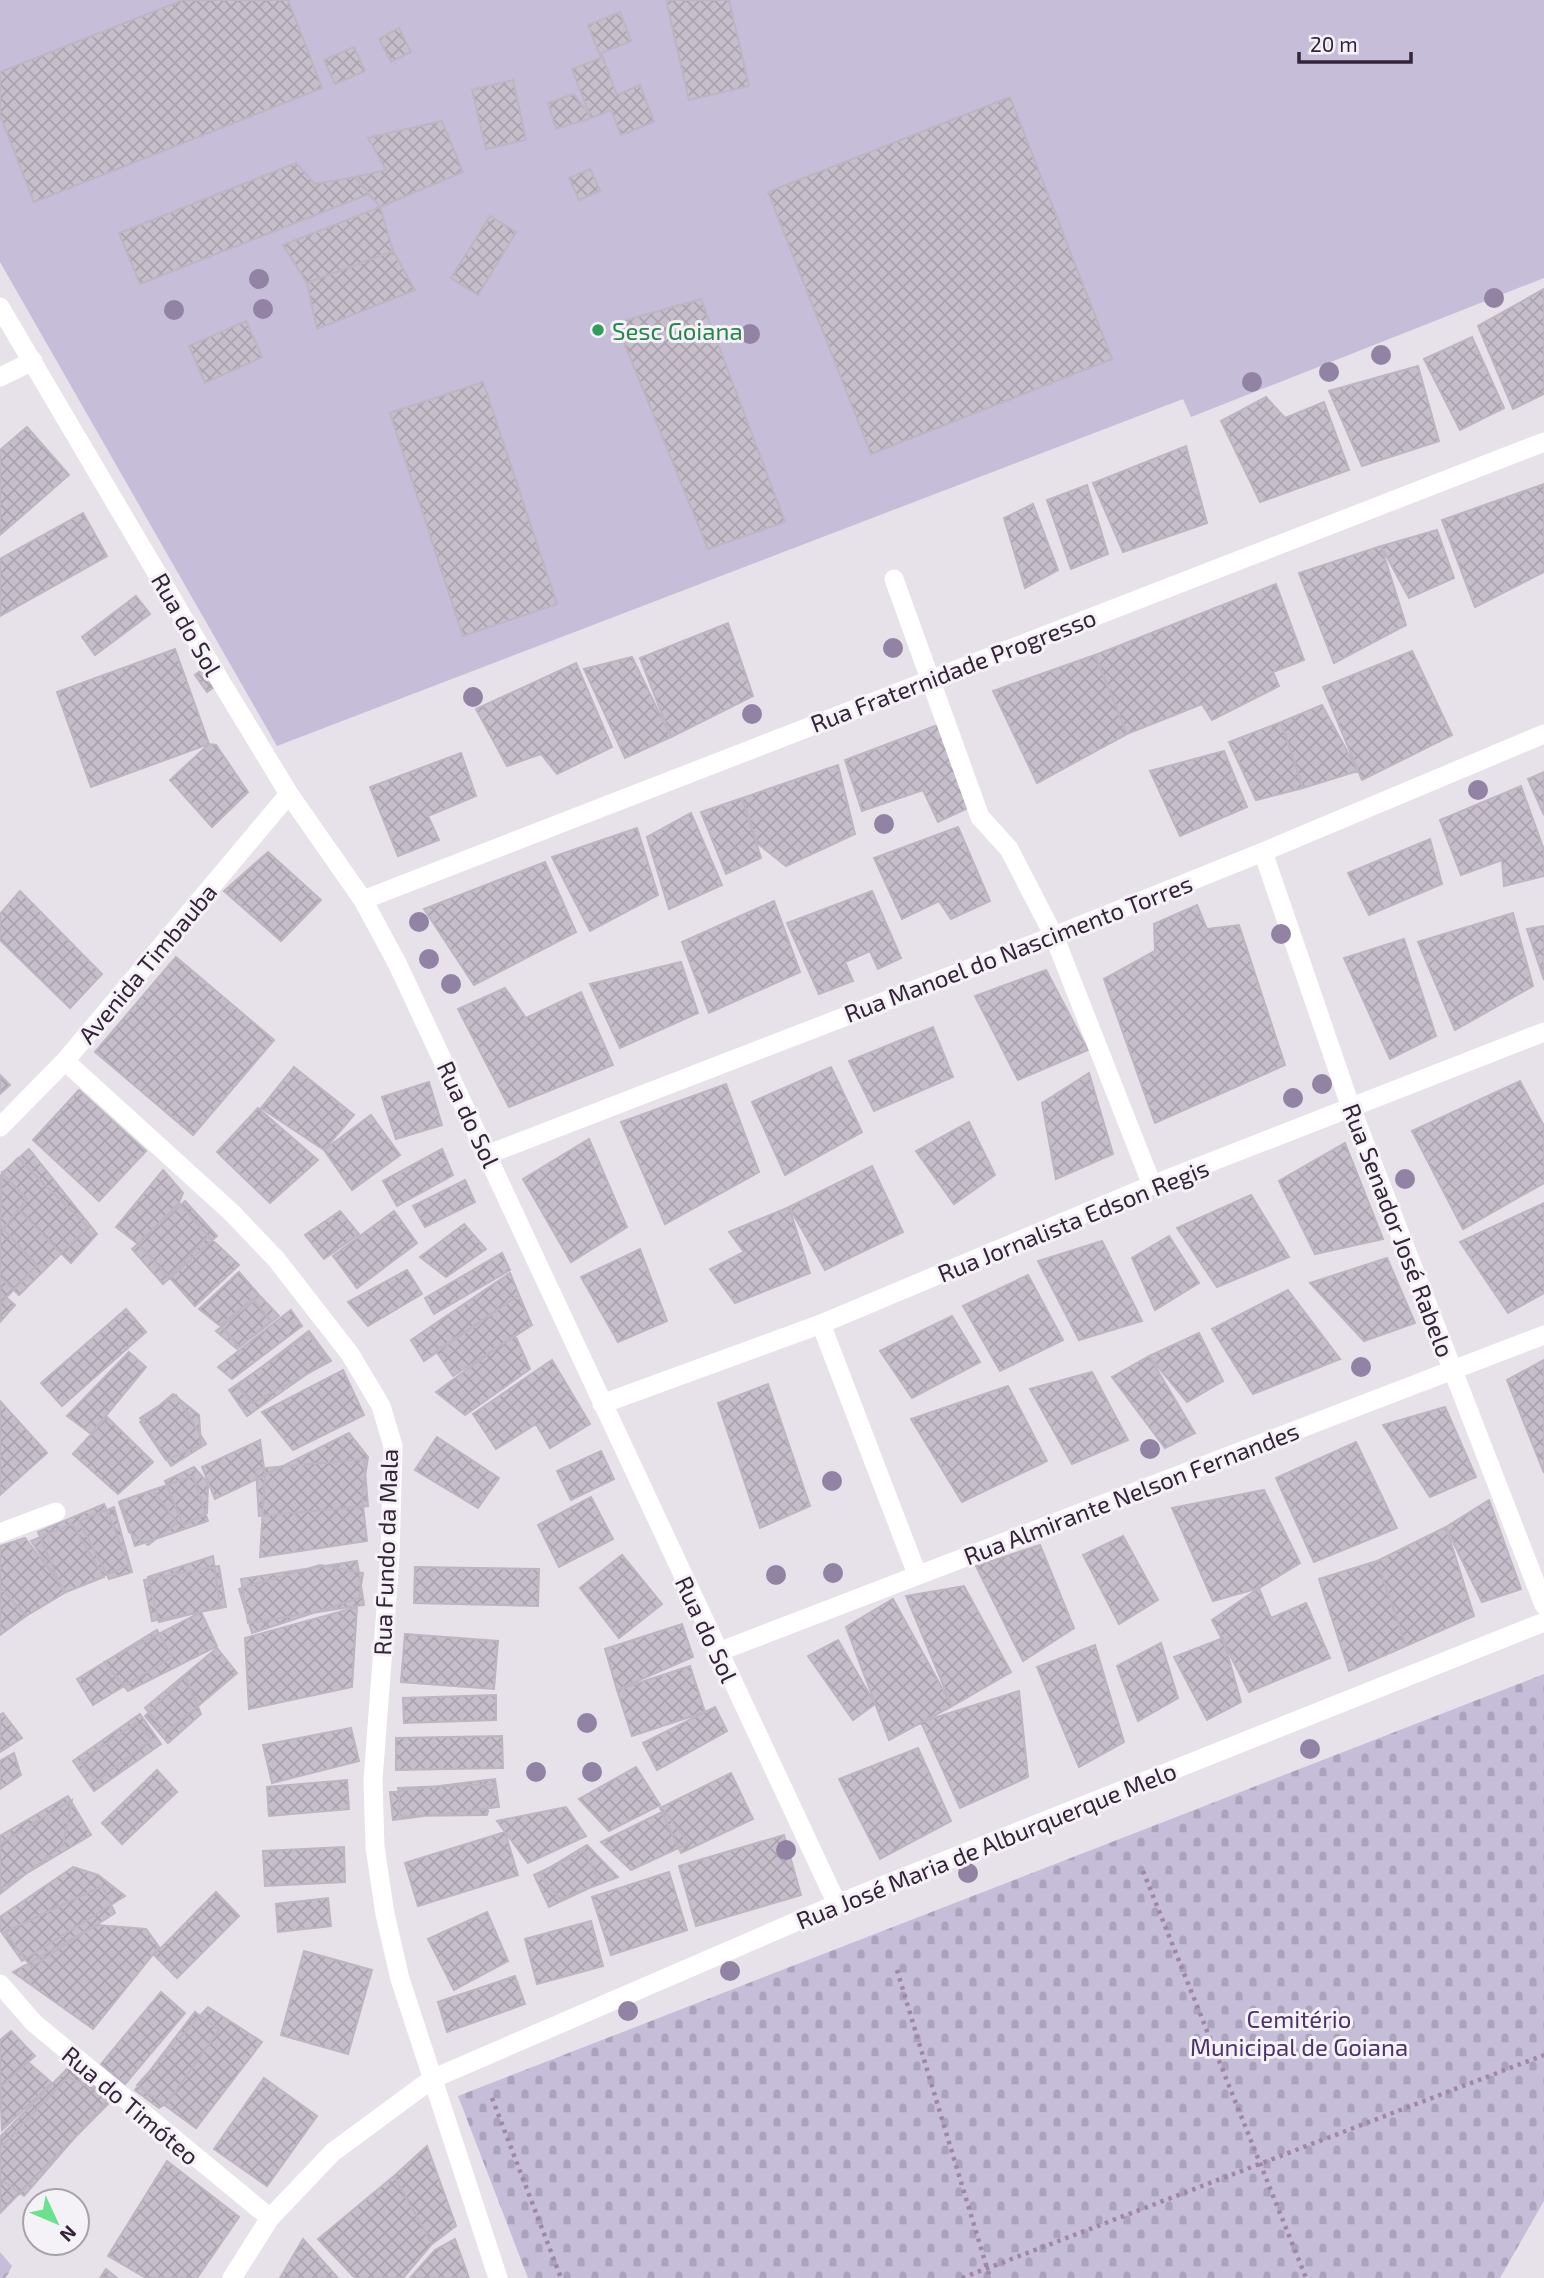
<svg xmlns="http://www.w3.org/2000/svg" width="1544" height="2278" font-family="'Exo 2',sans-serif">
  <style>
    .grass { fill: #c6bdd9 }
    .cemetery { fill: url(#cemetery-stones) }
    .park { fill: url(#park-crowns) }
    .building { fill: url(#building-cross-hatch); stroke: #beb5c3; stroke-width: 2 }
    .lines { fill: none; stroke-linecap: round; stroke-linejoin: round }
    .path { stroke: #a186aa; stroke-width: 4.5; stroke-dasharray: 3.5 5; stroke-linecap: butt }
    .minor { stroke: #fff; stroke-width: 19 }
    .tree { fill: #9282a4 }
    .leisure-dot { fill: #2e9e5b; stroke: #f5f2f7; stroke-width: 2.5 }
    .labels { text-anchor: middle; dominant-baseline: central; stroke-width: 6; stroke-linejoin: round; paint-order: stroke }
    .leisure-label { font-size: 24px; fill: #27864d; stroke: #f5f2f7; text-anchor: start }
    .street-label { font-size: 24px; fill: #352439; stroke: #f5f2f7 }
    .park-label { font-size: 24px; fill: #4c336b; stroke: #f5f2f7 }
  </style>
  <defs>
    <pattern id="cemetery-stones" width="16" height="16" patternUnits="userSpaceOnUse" patternTransform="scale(1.75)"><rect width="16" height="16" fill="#c6bdd9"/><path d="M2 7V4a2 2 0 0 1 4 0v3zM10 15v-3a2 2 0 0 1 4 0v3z" fill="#aba2bb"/></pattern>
    <pattern id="park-crowns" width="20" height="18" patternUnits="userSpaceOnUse" patternTransform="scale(1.75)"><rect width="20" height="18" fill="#c6bdd9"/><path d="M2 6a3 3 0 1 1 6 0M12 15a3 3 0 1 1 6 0" fill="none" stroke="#aba2bb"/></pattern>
    <pattern id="building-cross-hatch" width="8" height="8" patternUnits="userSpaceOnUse" patternTransform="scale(1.75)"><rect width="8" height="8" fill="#c6bfcb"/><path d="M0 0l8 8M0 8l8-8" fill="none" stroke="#aba4af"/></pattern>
  </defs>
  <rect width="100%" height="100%" fill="#e7e2ea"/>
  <path class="grass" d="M0,0H1544V278L1191,417L1183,399L277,746L0,262Z"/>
  <path class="cemetery" d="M1544,1674V2201L1500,2278H528L458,2096Z"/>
  <path class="park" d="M0,2252L12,2266L6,2278H0Z"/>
  <path class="building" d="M183,0H288L322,88L34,202L0,115V72Z
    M666,0H729L749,86L689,100Z
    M620,12L631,41L601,53L617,95L640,85L654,122L621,135L611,110L591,118L572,69L601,58L588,25Z
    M399,28L411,52L391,62L379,39Z
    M354,47L365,71L335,84L324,60Z
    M513,80L526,140L486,149L472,90Z
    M574,94L591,118L556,129L548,103Z
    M1010,97L1112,359L871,454L768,192Z
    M442,121L463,172L380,207L355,177L386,170L368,138Z
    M296,163L315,184L355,177L369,194L140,284L119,233Z
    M590,169L600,191L579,200L569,178Z
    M380,207L393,251L307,283L283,245Z
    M490,216L516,232L478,295L451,278Z
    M393,251L415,290L317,329L307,283Z
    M1544,289V394L1513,409L1478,326Z
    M701,299L785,522L708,549L616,323Z
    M246,321L262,357L205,383L189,346Z
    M1472,337L1504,408L1460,430L1424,359Z
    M1418,366L1439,441L1362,466L1329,391Z
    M483,382L557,604L463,636L390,413Z
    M1266,397L1285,418L1324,402L1349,470L1260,502L1221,421Z
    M27,427L69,475L0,535V450Z
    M1186,446L1207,523L1123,552L1093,483Z
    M1544,484V572L1475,607L1442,520Z
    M1087,485L1108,554L1071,569L1047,500Z
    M1033,504L1058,570L1025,588L1004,518Z
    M83,513L107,556L0,616V559Z
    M1437,530L1454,578L1409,598L1381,546Z
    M1381,546L1406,625L1334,663L1299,573Z
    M1276,584L1304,660L1273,672L1279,686L1212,720L1202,704L1127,734L1095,655Z
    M136,596L150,614L95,655L82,637Z
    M728,623L753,696L671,737L640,658Z
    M175,649L209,744L91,787L57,692Z
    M1412,651L1452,735L1362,780L1323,687Z
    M1095,655L1127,734L1037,783L993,691Z
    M632,657L671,737L625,758L584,669Z
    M576,663L612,747L557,774L541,754L507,766L476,709Z
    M210,664L221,682L207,692L195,675Z
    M1322,705L1358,771L1303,788L1281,722Z
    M1281,722L1303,788L1256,800L1229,742Z
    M940,724L968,808L938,822L923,790L862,811L845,760Z
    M209,744L216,745L248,792L212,827L170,780Z
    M1224,751L1247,807L1180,836L1150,771Z
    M461,753L476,796L428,816L439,840L398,856L370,787Z
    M838,765L855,834L786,866L757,843L742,798Z
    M1544,772V815L1528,779Z
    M1521,786L1544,850V876L1504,886L1502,860L1461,875L1440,820Z
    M742,798L761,858L726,874L701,812Z
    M691,813L722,885L669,909L647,837Z
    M958,827L990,901L951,919L939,901L902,919L874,858Z
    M637,828L658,895L590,931L552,857Z
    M1430,839L1442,884L1369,915L1348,873Z
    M268,852L321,900L281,941L224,891Z
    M545,862L576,932L474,985L424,909Z
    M20,891L102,974L70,1008L0,940V914Z
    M872,891L901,958L878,969L870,951L845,962L853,981L819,994L787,923Z
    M774,901L800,972L709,1013L682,942Z
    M1197,905L1207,929L1239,925L1285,1065L1155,1123L1104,979L1155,951L1154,924Z
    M1513,913L1533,986L1455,1030L1418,942Z
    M1544,926V980L1527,929Z
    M1404,939L1436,1036L1390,1059L1344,958Z
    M176,957L274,1040L193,1135L95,1052Z
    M681,962L698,1013L620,1048L590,984Z
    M1046,970L1088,1050L1018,1080L975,996Z
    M505,988L526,1018L581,992L613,1065L509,1107L458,1009Z
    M933,1027L953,1077L874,1111L849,1061Z
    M294,1067L354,1115L324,1150L261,1108Z
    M831,1067L862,1132L785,1175L752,1102Z
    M1089,1073L1113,1154L1056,1179L1042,1103Z
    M0,1075L10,1085L0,1094Z
    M1520,1081L1544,1126V1183L1463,1229L1412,1131Z
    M429,1082L442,1125L396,1139L382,1097Z
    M726,1084L759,1172L665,1224L621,1122Z
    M79,1090L146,1151L99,1201L33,1140Z
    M258,1108L318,1160L270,1203L217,1152Z
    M371,1115L400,1155L352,1190L324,1150Z
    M969,1122L995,1175L954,1204L916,1151Z
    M589,1139L627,1227L571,1262L523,1179Z
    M1345,1143L1383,1239L1315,1254L1279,1181Z
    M29,1149L97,1234L71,1263L19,1210L27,1199L2,1173Z
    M442,1149L453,1175L397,1206L383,1181Z
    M18,1158L88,1227L19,1295L0,1277V1176Z
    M872,1166L903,1232L825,1270L789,1207Z
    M163,1170L183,1193L179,1203L138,1244L116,1227Z
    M2,1173L27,1199L3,1229L0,1226Z
    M465,1180L475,1202L425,1227L413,1206Z
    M1251,1195L1289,1257L1217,1287L1177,1228Z
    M185,1201L217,1236L163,1284L132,1249Z
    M179,1203L208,1236L169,1277L138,1244Z
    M1544,1203V1293L1508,1313L1460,1242Z
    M789,1207L810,1273L735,1303L710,1269L744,1252L729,1232Z
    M340,1211L359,1234L324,1259L305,1235Z
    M394,1211L417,1243L357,1288L333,1256Z
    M464,1224L486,1249L446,1277L420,1257Z
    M0,1226L37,1265L0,1304Z
    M208,1236L239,1265L195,1306L169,1277Z
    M1169,1236L1199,1283L1155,1310L1132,1258Z
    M1102,1241L1142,1321L1079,1340L1038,1261Z
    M640,1249L667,1321L618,1342L581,1277Z
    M502,1253L510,1270L434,1314L425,1298Z
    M1387,1258L1415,1323L1364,1341L1310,1283Z
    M407,1270L422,1294L368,1326L348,1302Z
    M239,1272L260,1296L219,1325L199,1309Z
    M510,1273L519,1295L424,1361L411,1340Z
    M1028,1275L1063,1340L1000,1371L963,1306Z
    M1288,1290L1340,1359L1253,1394L1212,1329Z
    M0,1292L15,1305L0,1322Z
    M519,1295L532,1325L453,1376L436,1351Z
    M260,1296L279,1316L237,1349L216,1331Z
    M252,1299L271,1321L239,1347L221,1326Z
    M126,1309L146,1332L62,1406L41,1383Z
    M291,1310L302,1326L232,1379L218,1367Z
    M952,1316L980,1362L912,1398L880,1351Z
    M309,1331L331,1361L253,1403L237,1386Z
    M1199,1333L1223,1381L1187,1402L1149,1356Z
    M309,1334L327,1360L247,1416L229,1390Z
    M515,1335L530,1369L465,1415L436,1392Z
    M129,1352L146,1367L91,1434L67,1416Z
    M1149,1356L1195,1433L1165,1448L1112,1377Z
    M552,1360L590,1424L550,1448L536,1424L496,1449L473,1414Z
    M1544,1360V1473L1507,1380Z
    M343,1370L364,1415L293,1450L262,1412Z
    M1092,1372L1128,1440L1072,1464L1030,1389Z
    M768,1384L810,1506L760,1528L718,1403Z
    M1008,1386L1047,1461L962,1502L911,1419Z
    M173,1394L199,1415L201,1445L166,1460L140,1422Z
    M176,1395L206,1444L171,1466L140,1418Z
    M0,1401L47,1453L0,1495Z
    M1445,1407L1476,1477L1430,1497L1383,1425Z
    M107,1417L153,1462L118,1494L73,1454Z
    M349,1433L368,1457L362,1497L367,1541L260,1557L265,1475Z
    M437,1437L499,1478L478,1508L415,1470Z
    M260,1440L265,1475L215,1499L202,1467Z
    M1356,1442L1397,1528L1314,1562L1276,1478Z
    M601,1451L614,1479L571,1500L557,1471Z
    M364,1459L368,1506L259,1516L256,1469Z
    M194,1467L208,1483L207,1513L183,1525L165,1481Z
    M193,1476L208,1521L135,1546L121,1501Z
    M153,1490L177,1523L148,1545L129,1532L119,1502Z
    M1264,1490L1300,1563L1259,1588L1213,1601L1172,1508Z
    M591,1497L613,1539L559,1567L538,1525Z
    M1489,1500L1521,1589L1482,1602L1446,1527Z
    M104,1504L129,1565L64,1593L38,1532Z
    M114,1507L132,1572L109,1579L79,1521Z
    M72,1524L104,1577L66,1592L31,1541Z
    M1446,1527L1474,1616L1406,1646L1377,1561Z
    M1123,1536L1158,1600L1119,1624L1083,1555Z
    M25,1538L66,1592L26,1616L0,1587V1546Z
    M1040,1545L1074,1628L1023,1661L976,1566Z
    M622,1555L662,1604L619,1638L580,1588Z
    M213,1556L220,1607L159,1622L148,1577Z
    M357,1561L364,1605L248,1623L241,1579Z
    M1377,1561L1406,1646L1349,1671L1319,1579Z
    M320,1565L363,1573L359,1598L252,1633L239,1589Z
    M219,1566L226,1607L152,1621L144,1580Z
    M415,1567L539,1569L538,1606L414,1603Z
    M964,1586L1011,1672L952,1706L906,1596Z
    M0,1587L26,1616L0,1635Z
    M1259,1588L1271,1618L1306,1603L1330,1658L1249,1692L1212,1620Z
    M893,1599L952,1706L889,1740L846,1627Z
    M357,1607L352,1687L249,1709L245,1638Z
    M201,1612L217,1646L128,1691L104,1662Z
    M682,1624L693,1657L617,1690L605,1649Z
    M157,1630L172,1657L93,1705L77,1679Z
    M405,1634L498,1641L494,1689L401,1682Z
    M1223,1638L1241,1702L1207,1720L1174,1657Z
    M838,1640L875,1704L853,1720L808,1656Z
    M1161,1643L1178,1698L1138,1721L1117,1666Z
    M1095,1645L1124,1742L1079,1767L1037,1667Z
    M217,1648L237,1673L166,1733L145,1708Z
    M690,1666L705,1712L632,1736L617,1690Z
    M185,1676L201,1714L168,1743L145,1716Z
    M1019,1691L1028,1777L960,1808L921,1722Z
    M496,1695V1720L404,1723L403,1698Z
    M715,1707L727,1731L657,1770L643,1743Z
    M3,1713L22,1738L0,1752V1715Z
    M140,1714L161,1744L94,1791L73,1761Z
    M136,1723L152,1739L97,1781L80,1762Z
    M351,1728L359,1761L272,1783L263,1745Z
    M502,1736L503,1768L396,1770V1738Z
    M918,1748L951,1821L880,1859L839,1779Z
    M14,1753L21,1775L0,1789V1761Z
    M636,1767L660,1805L609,1831L579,1799Z
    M157,1770L177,1792L122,1844L102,1823Z
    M731,1773L753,1819L681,1853L660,1808Z
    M495,1779L499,1807L393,1820L390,1792Z
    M347,1780L349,1809L269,1816L267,1787Z
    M495,1784L487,1815L400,1816L398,1788Z
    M68,1796L91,1835L0,1889V1836Z
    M72,1800L63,1845L0,1894V1844Z
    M566,1807L586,1836L528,1863L497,1821Z
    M664,1811L689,1843L631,1870L601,1842Z
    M505,1832L518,1875L418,1906L405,1863Z
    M784,1835L801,1895L696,1926L679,1866Z
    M587,1845L618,1877L560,1899L539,1874Z
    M344,1847L345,1882L265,1886L263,1851Z
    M584,1851L600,1883L549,1907L534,1875Z
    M73,1867L98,1875L125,1896L22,1961L0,1930V1917Z
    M669,1872L687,1930L611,1955L592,1897Z
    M102,1886L115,1913L31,1967L5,1932Z
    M216,1892L239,1916L177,1978L154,1955Z
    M328,1898L331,1926L278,1932L276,1904Z
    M487,1912L508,1961L454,1990L428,1939Z
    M591,1921L603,1966L537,1984L525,1939Z
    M96,1925L146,1929L159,1947L93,2029L13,1972Z
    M304,1951L372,1970L348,2054L281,2035Z
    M515,1976L525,2004L447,2032L438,2002Z
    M161,1992L185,2013L125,2084L101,2064Z
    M208,2007L262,2042L196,2128L137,2085Z
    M195,2012L219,2030L168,2102L159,2108L135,2090Z
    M11,2031L35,2056L0,2087V2040Z
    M28,2062L52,2083L2,2130L0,2087Z
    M72,2064L110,2102L0,2213V2137Z
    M68,2077L110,2097L24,2196L0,2179V2148Z
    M264,2078L317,2116L267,2186L214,2149Z
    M427,2146L456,2226L432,2244L394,2176Z
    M167,2161L239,2217L197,2278H146L108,2256Z
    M394,2176L432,2244L403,2278H355L318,2239Z
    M303,2239L338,2278H280Z
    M455,2239L469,2278H410L435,2250Z
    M106,2269L117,2278H100Z"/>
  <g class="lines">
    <path class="path" d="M1143,1871L1306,2278
      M897,1970L990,2278
      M492,2098L561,2278
      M962,2278L1544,2055"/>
    <path class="minor" d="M0,307L221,682L289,794L363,900L397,963L837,1904
      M0,377L33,361
      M894,579L980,817L1009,849L1054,936L1152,1185
      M1263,852L1351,1108L1544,1605
      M363,900L1544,442
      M65,1061L231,1212L276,1259L350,1354L381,1406L393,1446L390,1556L373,1780L375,1847L385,1914L400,1979L498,2278
      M0,1127L65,1061L289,794
      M489,1154L1054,936L1263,852L1544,734
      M821,1324L917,1574
      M602,1404L821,1324L1152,1185L1544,1032
      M0,1533L56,1512
      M718,1652L1544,1335
      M0,1984L34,2023L270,2218
      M232,2278L270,2218L333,2152L432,2079L837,1904L1544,1622"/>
  </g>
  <g class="tree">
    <circle cx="259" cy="279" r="10"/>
    <circle cx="1494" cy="298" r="10"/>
    <circle cx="263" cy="309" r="10"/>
    <circle cx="174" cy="310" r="10"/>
    <circle cx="750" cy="334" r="10"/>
    <circle cx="1381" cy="355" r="10"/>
    <circle cx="1329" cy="372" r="10"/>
    <circle cx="1252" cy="382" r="10"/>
    <circle cx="893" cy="648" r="10"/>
    <circle cx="473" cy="697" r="10"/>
    <circle cx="752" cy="714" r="10"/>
    <circle cx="1478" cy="790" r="10"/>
    <circle cx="884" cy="824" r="10"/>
    <circle cx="419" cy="922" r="10"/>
    <circle cx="1281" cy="934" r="10"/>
    <circle cx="429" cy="959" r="10"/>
    <circle cx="451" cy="984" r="10"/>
    <circle cx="1322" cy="1084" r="10"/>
    <circle cx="1293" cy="1098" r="10"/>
    <circle cx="1405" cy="1179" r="10"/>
    <circle cx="1361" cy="1367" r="10"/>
    <circle cx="1150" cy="1449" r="10"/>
    <circle cx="832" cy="1481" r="10"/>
    <circle cx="833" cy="1573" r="10"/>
    <circle cx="776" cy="1575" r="10"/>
    <circle cx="587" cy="1723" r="10"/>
    <circle cx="1310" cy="1749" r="10"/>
    <circle cx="536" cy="1772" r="10"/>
    <circle cx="592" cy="1772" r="10"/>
    <circle cx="786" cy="1850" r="10"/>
    <circle cx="968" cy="1873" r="10"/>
    <circle cx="730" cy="1971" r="10"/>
    <circle cx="628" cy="2011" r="10"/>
  </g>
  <circle class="leisure-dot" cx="598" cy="330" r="7"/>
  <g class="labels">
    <g class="leisure-label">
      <text x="612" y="330">Sesc Goiana</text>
    </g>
    <g class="street-label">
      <text transform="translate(187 624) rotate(60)">Rua do Sol</text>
      <text transform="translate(953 670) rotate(-21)">Rua Fraternidade Progresso</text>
      <text transform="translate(1018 948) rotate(-21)">Rua Manoel do Nascimento Torres</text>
      <text transform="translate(147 963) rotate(-50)">Avenida Timbauba</text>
      <text transform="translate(469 1114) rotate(65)">Rua do Sol</text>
      <text transform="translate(1073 1220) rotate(-22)">Rua Jornalista Edson Regis</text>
      <text transform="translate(1399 1230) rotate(69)">Rua Senador José Rabelo</text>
      <text transform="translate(1131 1493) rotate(-21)">Rua Almirante Nelson Fernandes</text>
      <text transform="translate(385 1552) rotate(-88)">Rua Fundo da Mala</text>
      <text transform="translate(707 1629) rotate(65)">Rua do Sol</text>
      <text transform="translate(986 1845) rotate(-22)">Rua José Maria de Alburquerque Melo</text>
      <text transform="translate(131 2105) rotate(40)">Rua do Timóteo</text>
    </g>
    <g class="park-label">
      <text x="1299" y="2018">Cemitério<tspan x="1299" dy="28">Municipal de Goiana</tspan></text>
    </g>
  </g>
  <g transform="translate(56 2222) rotate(134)"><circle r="33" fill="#f5f2f7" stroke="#a8a0ab" stroke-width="2"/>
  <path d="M0-5L12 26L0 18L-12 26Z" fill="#69e18d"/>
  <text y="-10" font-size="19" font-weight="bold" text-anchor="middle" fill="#352439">N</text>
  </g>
  <path d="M1299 52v10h112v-10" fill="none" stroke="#352439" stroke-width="3.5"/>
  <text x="1310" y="52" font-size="21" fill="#352439" stroke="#f5f2f7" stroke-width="5" paint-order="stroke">20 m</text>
</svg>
